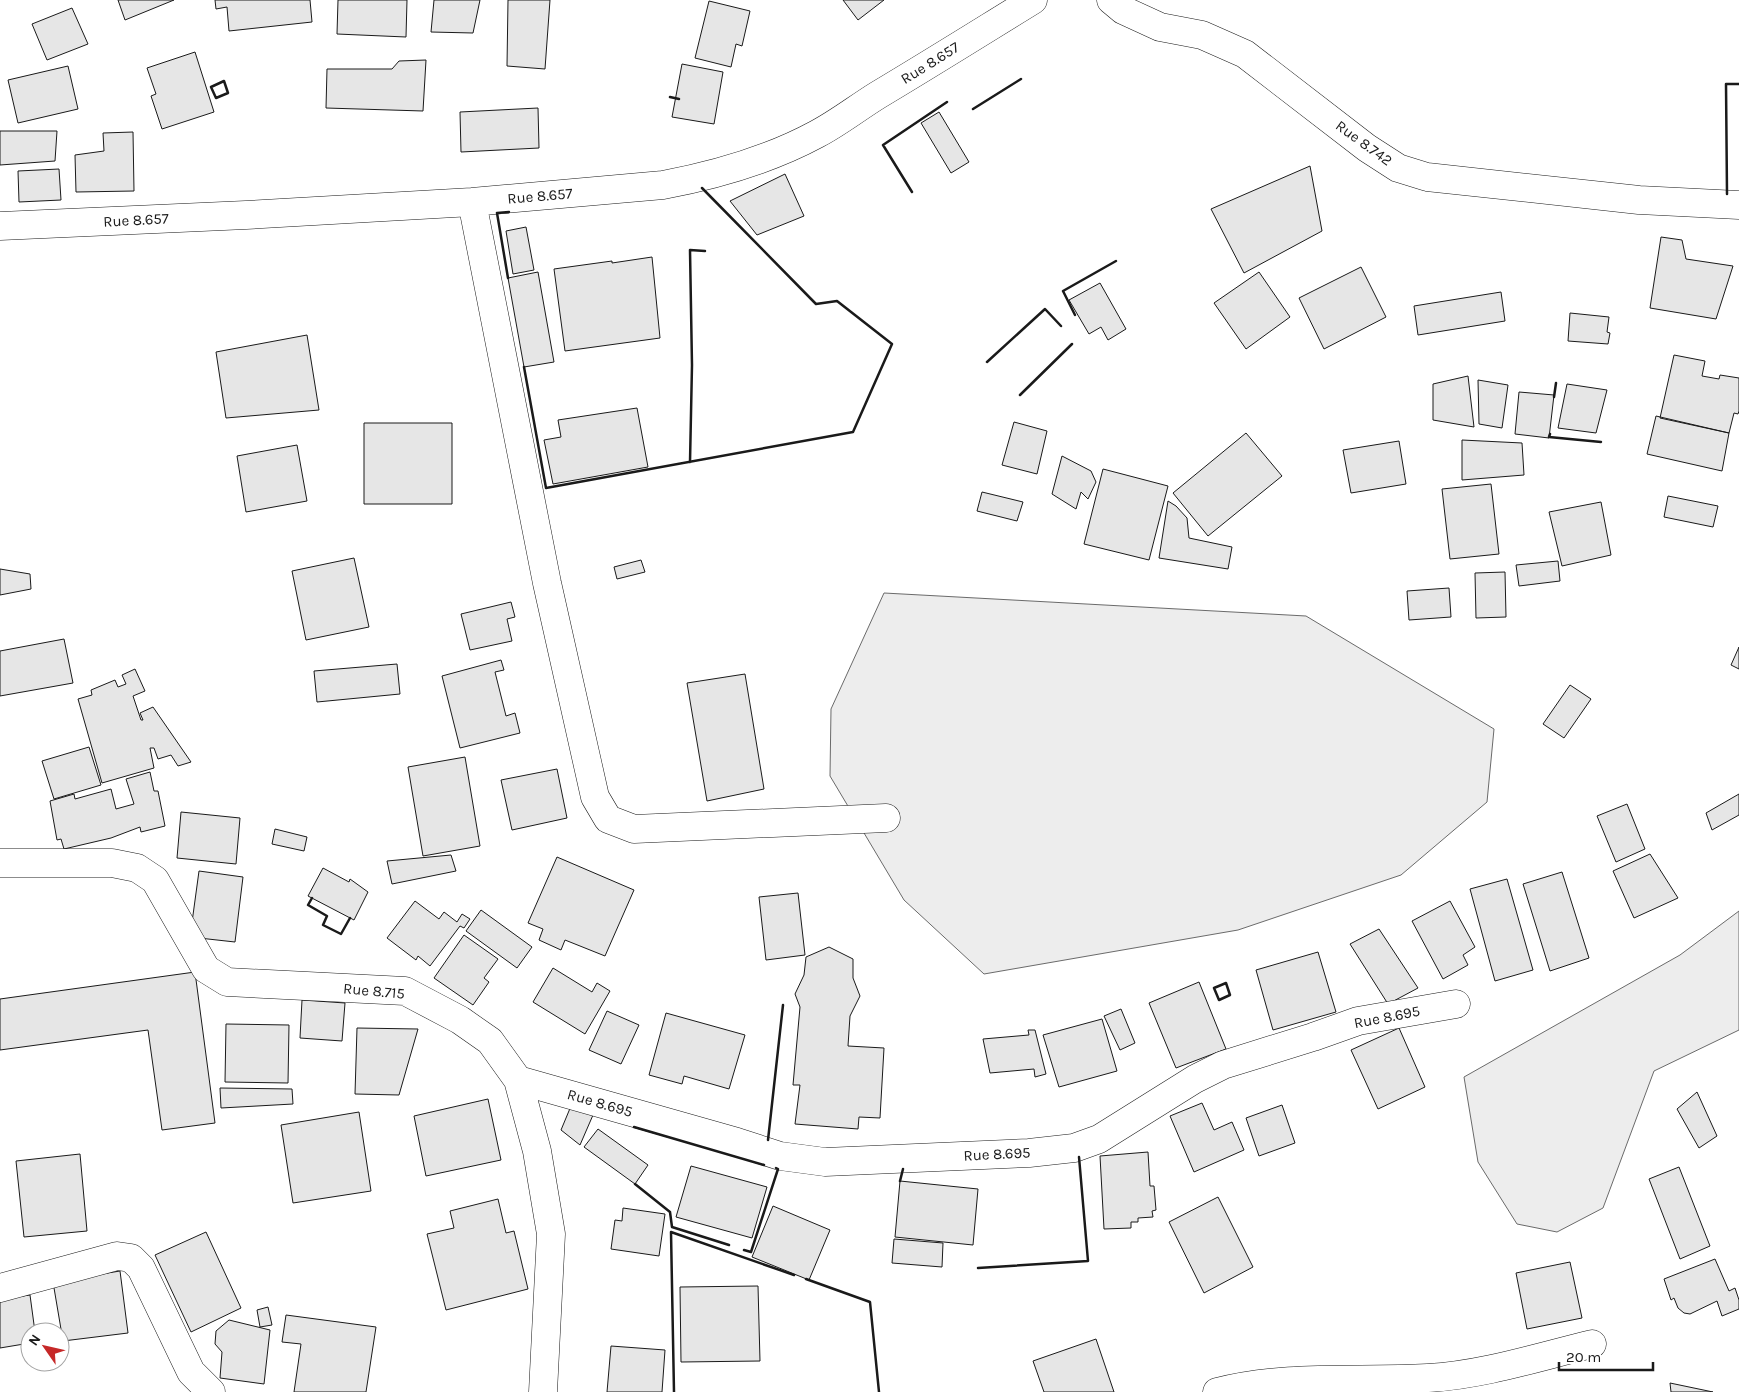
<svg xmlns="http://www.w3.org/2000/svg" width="1739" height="1392" font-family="Karla,sans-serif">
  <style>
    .built { fill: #ededed; stroke: #6a6a6a }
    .building { fill: #e6e6e6; stroke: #1a1a1a }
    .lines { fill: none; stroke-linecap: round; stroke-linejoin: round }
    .street-casing { stroke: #1a1a1a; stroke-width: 29 }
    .street { stroke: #fff; stroke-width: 28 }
    .wall { stroke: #1a1a1a; stroke-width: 2.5 }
    .labels { text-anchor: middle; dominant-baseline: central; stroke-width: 4; stroke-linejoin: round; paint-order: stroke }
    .street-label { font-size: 15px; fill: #1a1a1a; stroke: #fff }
  </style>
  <rect width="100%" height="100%" fill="#fff"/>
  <path class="built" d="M884,593L1306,616L1494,729L1487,802L1401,875L1238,930L984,974L904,900L830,776L831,709Z
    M1739,911V1030L1654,1071L1603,1208L1557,1232L1517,1224L1478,1162L1464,1077L1680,955Z"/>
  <path class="building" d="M118,0H174L125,20Z
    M215,0H310L312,22L229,31L227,7L216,9Z
    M338,0H407L406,37L337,34Z
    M434,0H480L473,33L431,32Z
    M508,0H550L545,69L507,66Z
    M843,0H884L858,20Z
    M709,1L750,11L742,46L736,44L731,67L695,58Z
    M72,8L88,44L47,60L32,24Z
    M195,52L214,112L162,129L151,96L156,94L147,68Z
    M426,60L423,111L326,108L327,69H392L399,61Z
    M682,64L723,72L714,124L672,117Z
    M68,66L78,109L18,123L8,80Z
    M538,108L539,148L461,152L460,112Z
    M939,112L969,162L951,173L921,123Z
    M0,131H57L55,161L0,165Z
    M133,132L134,191L76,192L75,155L104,151L103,133Z
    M1310,166L1322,231L1244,273L1211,209Z
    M59,169L61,200L19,202L18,171Z
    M785,174L804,216L757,235L730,201Z
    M526,227L534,270L513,274L506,231Z
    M1661,237L1682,240L1686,259L1733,266L1716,319L1650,308Z
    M652,257L660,338L565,351L554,269L612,261V263Z
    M1361,267L1386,317L1324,349L1299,298Z
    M538,272L554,362L524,367L508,278Z
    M1259,272L1290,317L1246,349L1214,303Z
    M1100,283L1126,329L1108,340L1101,327L1089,334L1069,300Z
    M1501,292L1505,321L1418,335L1414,306Z
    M1570,313L1609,317L1607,332L1610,333L1608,344L1568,341Z
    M307,335L319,410L226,418L216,352Z
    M1674,355L1705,361L1702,376L1719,379L1720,375L1739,378V411L1738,414L1734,413L1729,433L1660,418Z
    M1468,376L1474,427L1433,420V384Z
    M1478,380L1508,385L1502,428L1479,424Z
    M1567,384L1607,390L1596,433L1558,428Z
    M1519,392L1554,395L1549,438L1515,434Z
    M637,408L648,467L553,484L544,440L561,437L558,420Z
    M1656,416L1729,433L1722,471L1647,454Z
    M1014,422L1047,431L1037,474L1002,465Z
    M364,423H452V504H364Z
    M1246,433L1282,476L1208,536L1173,493Z
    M1462,440L1522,443L1524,475L1462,480Z
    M1399,441L1406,484L1351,493L1343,450Z
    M297,445L307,501L246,512L237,456Z
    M1062,456L1091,471L1096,482L1088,499L1081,492L1076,509L1052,494Z
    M1103,469L1168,486L1149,560L1084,544Z
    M1491,484L1499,554L1450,559L1442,489Z
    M982,492L1023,502L1017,521L977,511Z
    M1668,496L1718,506L1713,527L1664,517Z
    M1168,501L1176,506L1187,518L1189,538L1232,547L1228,569L1159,558Z
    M1601,502L1611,555L1562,566L1549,512Z
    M354,558L369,627L306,640L292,571Z
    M641,560L645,572L617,579L614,567Z
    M1558,561L1560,581L1519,586L1516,565Z
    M0,569L30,574L31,589L0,595Z
    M1505,572L1506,617L1476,618L1475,573Z
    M1449,588L1451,617L1409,620L1407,591Z
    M511,602L515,617L507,619L512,641L470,650L461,614Z
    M64,639L73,683L0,696V651Z
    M1739,647V669L1731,665Z
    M501,660L504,670L495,672L506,716L515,713L520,733L460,748L442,676Z
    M397,664L400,694L317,702L314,671Z
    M135,669L145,691L133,696L141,720H143L140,713L153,707L191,762L178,766L171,755L158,759L154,748H150L154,768L102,783L78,699L92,695L91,690L115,680L118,687L126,684L122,675Z
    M745,674L764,789L707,801L687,683Z
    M1570,685L1591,699L1564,738L1543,724Z
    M89,747L101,785L54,799L42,761Z
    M465,757L480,846L423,856L408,767Z
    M557,769L567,818L512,830L501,780Z
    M150,772L154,791H158L165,826L141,832L140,827L111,838L64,849L61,839L57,840L50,801L74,794L75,799L111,789L116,809L134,804L126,779Z
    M1739,794V815L1712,830L1706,813Z
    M1627,804L1645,849L1616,862L1597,816Z
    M181,812L240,818L236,864L177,858Z
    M275,829L307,837L304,851L272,844Z
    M1650,854L1678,898L1634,918L1613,871Z
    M451,855L456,871L392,884L387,861Z
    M557,857L634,890L605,956L565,940L561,950L539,940L543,929L528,923Z
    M323,868L349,882L350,879L368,892L354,920L308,896Z
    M199,871L243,877L235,942L190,937Z
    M1562,872L1589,958L1550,971L1523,884Z
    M1507,879L1533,970L1495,981L1470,889Z
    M798,893L805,955L766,960L759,897Z
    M415,901L439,919L444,912L457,922L462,914L470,919L464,928L460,926L430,966L418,956L416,960L387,938Z
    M1450,901L1475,947L1463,955L1468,965L1443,979L1412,921Z
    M481,910L532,947L517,968L466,931Z
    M1379,929L1418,988L1388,1004L1350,944Z
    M464,935L498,959L484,978L489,982L473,1005L434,978Z
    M829,947L853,959V978L860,996L850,1016L848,1046L884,1048L880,1118L859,1117L858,1129L795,1124L800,1085H793L800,1007L795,994L804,975L806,957Z
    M1318,952L1336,1012L1273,1030L1256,970Z
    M553,968L592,992L597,983L610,991L585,1034L533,1002Z
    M195,972L215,1123L162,1130L148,1030L0,1050V999Z
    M1199,982L1226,1049L1176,1068L1149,1003Z
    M302,1000L345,1003L342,1041L300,1038Z
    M1121,1009L1135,1043L1120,1050L1104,1016Z
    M607,1011L639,1025L621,1064L589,1050Z
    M666,1013L745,1035L729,1089L684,1076L682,1084L649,1075Z
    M1102,1019L1117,1071L1059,1087L1043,1035Z
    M226,1024L289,1025L288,1083L225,1082Z
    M357,1028L418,1029L399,1095L355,1094Z
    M1399,1028L1425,1087L1378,1109L1351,1050Z
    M1028,1030H1035L1046,1074L1035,1077L1034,1069L990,1073L983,1039L1029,1035Z
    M220,1088L292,1089L293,1104L221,1108Z
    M1697,1092L1717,1136L1699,1148L1677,1109Z
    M488,1099L501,1160L426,1176L414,1116Z
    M1202,1103L1214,1130L1232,1122L1244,1150L1194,1172L1170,1116Z
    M1282,1105L1295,1143L1259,1156L1246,1118Z
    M571,1106L593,1115L580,1145L561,1130Z
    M359,1112L371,1191L293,1203L281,1125Z
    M598,1129L648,1165L635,1184L584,1147Z
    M1148,1152L1150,1186H1154L1156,1210L1152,1211L1153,1217L1138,1218V1222H1131V1228L1104,1229L1100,1156Z
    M80,1154L87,1231L24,1237L16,1161Z
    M691,1166L767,1187L752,1238L676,1217Z
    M1679,1167L1710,1246L1680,1259L1649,1179Z
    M900,1181L978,1189L973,1245L895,1237Z
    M1218,1197L1253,1267L1204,1293L1169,1222Z
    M498,1199L506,1233L514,1231L528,1289L446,1310L427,1234L454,1228L450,1211Z
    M773,1206L830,1230L809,1280L752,1257Z
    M623,1208L665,1214L659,1256L611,1249L615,1220L622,1221Z
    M206,1232L241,1308L191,1332L155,1255Z
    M894,1239L943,1243L942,1267L892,1263Z
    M1715,1259L1729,1291L1735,1288L1739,1300V1309L1722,1316L1717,1301L1690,1314L1684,1313L1678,1308L1674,1298L1671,1300L1664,1279Z
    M1570,1262L1582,1318L1527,1329L1516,1273Z
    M120,1271L128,1333L63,1341L53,1282Z
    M758,1286L760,1361L681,1362L680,1287Z
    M30,1295L35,1332H30V1343L0,1348V1299Z
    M268,1307L272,1325L260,1327L257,1310Z
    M286,1315L376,1327L366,1392H294L301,1344L282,1342Z
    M229,1320L270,1330L264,1384L220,1378L222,1352L215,1344L216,1331Z
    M1096,1339L1114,1392H1044L1033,1361Z
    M611,1346L665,1350L662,1392H607Z
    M1670,1383L1713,1392H1671Z"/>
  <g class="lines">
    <defs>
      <path id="street" d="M1111,0L1123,10L1160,27L1202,35L1245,54L1367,148L1398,168L1427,177L1639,200L1739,205
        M472,202L547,583L595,797L608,819L634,829L886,818
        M0,226L246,215L472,202L663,185C716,175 769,160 817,134C838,123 857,108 878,95C930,64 981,32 1033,0
        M0,863H112L137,868L155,880L206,969L227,982L405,991L460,1020L490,1041L518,1080L537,1151L551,1234L543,1392
        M518,1080L737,1142L780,1156L825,1162L1029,1153L1074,1148L1099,1139L1195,1079L1223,1065L1313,1037L1358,1021L1456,1004
        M0,1288L117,1256L131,1258L141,1268L191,1372L211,1392
        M1217,1392C1286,1374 1358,1382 1428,1378C1483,1375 1538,1357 1592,1344"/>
    </defs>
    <use href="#street" class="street-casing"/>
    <use href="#street" class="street"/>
    <path class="wall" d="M224,81L228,93L216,98L211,87Z
      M670,97L679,99
      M973,109L1021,79
      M912,192L883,145L947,102
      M1727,194L1726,84H1739
      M508,278L497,213L509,212
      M1075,315L1063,291L1116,261
      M987,362L1045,309L1061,326
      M524,367L546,488L853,432L892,344L837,301L816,304L702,188
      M1020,395L1072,344
      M1554,397L1556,383
      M1550,434L1549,437L1601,442
      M690,462L692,365L690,250L705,251
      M312,898L308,905L327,916L323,925L341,934L350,918
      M1226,983L1230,995L1219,1000L1214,988Z
      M634,1127L764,1165
      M768,1140L783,1005
      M900,1181L903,1169
      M635,1184L670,1212L672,1227L729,1245
      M744,1250L751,1252L778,1169L776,1168
      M978,1268L1088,1261L1079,1157
      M806,1279L870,1302L879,1392
      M674,1392L671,1232L794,1275"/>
  </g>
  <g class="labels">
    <g class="street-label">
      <text transform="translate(930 63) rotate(-32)">Rue 8.657</text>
      <text transform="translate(1364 143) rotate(36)">Rue 8.742</text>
      <text transform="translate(540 196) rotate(-5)">Rue 8.657</text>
      <text transform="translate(136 220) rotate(-3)">Rue 8.657</text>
      <text transform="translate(374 991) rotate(5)">Rue 8.715</text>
      <text transform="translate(1387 1017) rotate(-11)">Rue 8.695</text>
      <text transform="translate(600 1103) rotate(16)">Rue 8.695</text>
      <text transform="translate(997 1154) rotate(-3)">Rue 8.695</text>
    </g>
  </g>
  <g transform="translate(45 1347) rotate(304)"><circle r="24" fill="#ffffff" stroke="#a3a3a3"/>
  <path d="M0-4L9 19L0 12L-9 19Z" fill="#c62828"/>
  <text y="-8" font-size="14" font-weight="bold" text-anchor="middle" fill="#1a1a1a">N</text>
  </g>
  <path d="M1559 1362v8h94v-8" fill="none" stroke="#1a1a1a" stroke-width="2.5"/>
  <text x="1566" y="1362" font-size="15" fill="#1a1a1a" stroke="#ffffff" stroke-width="4" paint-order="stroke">20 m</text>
</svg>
